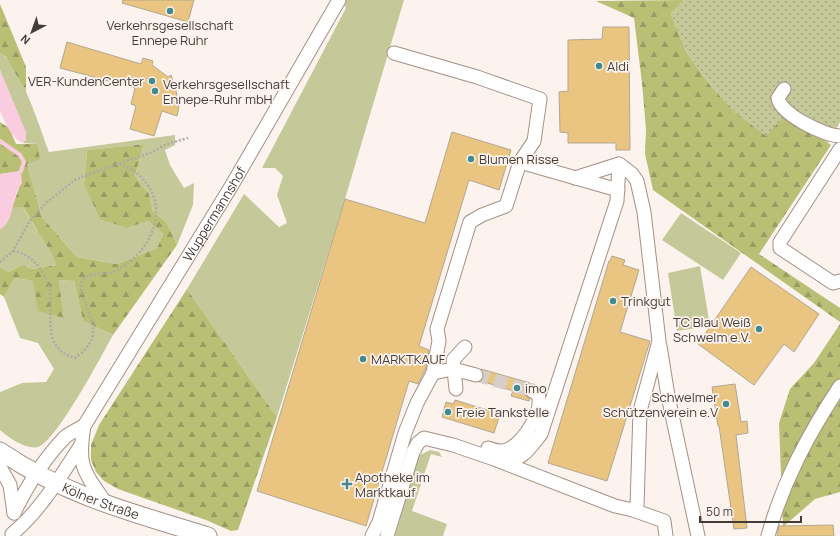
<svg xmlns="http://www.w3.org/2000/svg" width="840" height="536" font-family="Manrope,sans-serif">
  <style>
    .grass { fill: #c5c99a }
    .forest { fill: url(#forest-firs) }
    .park { fill: url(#park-dots) }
    .water { fill: #faccdf }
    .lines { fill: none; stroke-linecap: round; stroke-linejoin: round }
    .stream { stroke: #faccdf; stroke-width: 4 }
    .building { fill: #eac581; stroke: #b2a793 }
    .minor-tunnel { stroke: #d7cec9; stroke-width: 13; stroke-dasharray: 13 6; stroke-linecap: butt }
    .minor-casing { stroke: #a49084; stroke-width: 15 }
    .major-casing { stroke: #a49084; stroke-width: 19 }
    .path { stroke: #b1a8a3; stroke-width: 2.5; stroke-dasharray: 2 2; stroke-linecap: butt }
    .minor { stroke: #fff; stroke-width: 13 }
    .major { stroke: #fff; stroke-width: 17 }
    .poi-dot { fill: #438a90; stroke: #fcf3ee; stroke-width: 1.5 }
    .labels { text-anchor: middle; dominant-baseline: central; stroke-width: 3.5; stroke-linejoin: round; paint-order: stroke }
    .poi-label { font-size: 13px; fill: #433b36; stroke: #fcf3ee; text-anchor: start }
    .street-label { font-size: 13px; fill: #433b36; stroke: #fcf3ee }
  </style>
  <defs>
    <pattern id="forest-firs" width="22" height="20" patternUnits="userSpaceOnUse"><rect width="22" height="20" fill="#babf76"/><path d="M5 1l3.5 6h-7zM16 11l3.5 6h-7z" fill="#999c62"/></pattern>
    <pattern id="park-dots" width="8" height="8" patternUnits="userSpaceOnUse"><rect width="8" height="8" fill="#c5c99a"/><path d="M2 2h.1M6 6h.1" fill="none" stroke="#a2a47e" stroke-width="1.8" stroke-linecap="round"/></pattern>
  </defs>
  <rect width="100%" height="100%" fill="#fcf3ee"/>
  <path class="grass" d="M341,0H404L345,199L277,417L187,289L244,194L279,227L287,223L277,195L283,176L275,168H262L346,8Z
    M0,53C21,65 40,129 49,152L175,135V145L165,150L170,165L184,188L194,183L193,205L177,245L167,223L153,211L149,194L135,176L144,144L87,150L84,184L127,228L148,221L163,234L157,248L117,264L77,257L42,217L27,164L37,144L23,143L26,139L0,70Z
    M22,206L51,253L56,265L33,269L21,265L9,272L0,267V229C8,224 10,217 12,208Z
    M681,213L741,253L723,280L662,240Z
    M700,266L710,326L677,331L668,273Z
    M15,278L33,281L64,318L59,280L74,281L83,321L113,335C102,355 56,442 38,447C26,450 9,438 0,430V392L22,383L46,382L54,369L38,343L20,338L4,297Z
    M430,450L439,452L442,457L431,454L412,511L447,524L443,536H395L418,456Z"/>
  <path class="forest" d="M684,0L671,14L687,53L710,85L736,113H787L831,145L759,254L840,308V322L653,190L645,154L646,129L642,83L634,18L596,1Z
    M0,4L26,67V91L6,57L0,53Z
    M0,122L9,128L16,144H37L40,159L27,164L42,217L77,257L117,264L157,248L163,234L148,221L127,228L100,219L84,184L87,150L144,144L135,176L149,194L153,211L167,223L177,245L113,335L83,321L74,281L59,280L64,318L38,311L33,281L15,278L4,297L0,294V267L9,272L21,265L33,269L56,265L51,253L23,207L12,208C16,195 22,185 21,171L0,174Z
    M187,289L277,417L238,530L231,531L206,520L118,489L104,481L96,472L91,460V445L99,425Z
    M840,324V492L815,499L783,527L779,423L790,389L814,363Z"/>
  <path class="park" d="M684,0H840V122L828,143L787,113L766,136L736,113L710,85L687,53L671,14Z"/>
  <path class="water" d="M0,70L26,132V139L23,143C12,139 4,121 0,110C0,99 0,82 0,70Z
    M21,171L22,183L17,191L10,217L6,224L0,229V174Z"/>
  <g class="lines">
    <path class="stream" d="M0,141L20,155L24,162L21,171"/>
  </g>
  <path class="building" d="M123,0H194L188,22L122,3Z
    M603,27H629L630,150H616V143H568V133L560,132L559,92L568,91V40L602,39Z
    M67,42L141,64L143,58L153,61L152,65L168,77L171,75L177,94L175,104L179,106L177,116L162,111L154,136L130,129L136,106L131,104L135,88L60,68Z
    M452,132L511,150L499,190L469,180L419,346L429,350L426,368L418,384L409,381L366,526L257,491L345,199L425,223Z
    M612,256L625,260L623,265L639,270L620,332L650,341L607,481L548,463L609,261H610Z
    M751,267L819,314L794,352L784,344L754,385L698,344Z
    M481,369L530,383L525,387L524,391L526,396L530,399L529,401L511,396L513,391L481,381L484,377Z
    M735,384L741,422L747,421L748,433L736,435L747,528L734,529L719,426H718L712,387Z
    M455,400L500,414L494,433L442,417L446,402L453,404Z
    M833,525L834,536H777L779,526Z"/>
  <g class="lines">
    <path class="minor-tunnel" d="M476,375L532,391"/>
    <defs>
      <g id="minor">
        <path d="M784,89L778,98C780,114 825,136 840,136"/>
        <path d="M840,149L780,242V248L833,283L840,281"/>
        <path d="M520,162L618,190"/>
        <path d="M660,346L668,396L698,536"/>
        <path d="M433,373L453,369L476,375"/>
        <path d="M456,389L453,360L465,347"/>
        <path d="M488,448C495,451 502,453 509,449C524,441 544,411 538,394L532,391"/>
        <path d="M502,460C522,462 529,449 541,434L617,201L619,164"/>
        <path d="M0,467L10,485L14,513"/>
        <path id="s1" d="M107,505C84,471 77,468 84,426L232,185L339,0"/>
        <path d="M633,510L664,521L666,536"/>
        <path d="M14,513C27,486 44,459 65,437C70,433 78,429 84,426"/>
        <path d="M12,534C40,511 61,476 81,445"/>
        <path d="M372,536L379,522L405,433L417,403L433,373L439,341L437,329L470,222L482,215L506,206L520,162L534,141L540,99L477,77L394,53"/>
        <path d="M387,536L413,452L418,443L424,438L453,445L494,459L615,506L633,510L637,506L640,411L659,341L644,212L637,181L632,174L619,164L575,178"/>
        <path d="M768,536C783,481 809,433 840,386"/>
      </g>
      <g id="major">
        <path id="s2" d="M0,451C66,496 133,513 208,536"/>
      </g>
    </defs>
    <use href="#minor" class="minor-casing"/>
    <use href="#major" class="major-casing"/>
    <path class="path" d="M13,251C24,253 32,258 39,267C42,272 46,277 48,283C57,309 37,347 75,358C102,339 93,325 84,299C82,295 80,289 81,284C85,270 103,276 113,272C144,259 169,218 149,187C141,175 132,168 118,163
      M0,262L13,251L29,222L47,202L75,180L89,174L150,153L167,144L188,138"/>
    <use href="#minor" class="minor"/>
    <use href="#major" class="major"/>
  </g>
  <g class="poi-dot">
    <circle cx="170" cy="11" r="4"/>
    <circle cx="599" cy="66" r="4"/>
    <circle cx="152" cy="81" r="4"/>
    <circle cx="155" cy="91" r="4"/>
    <circle cx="471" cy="159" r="4"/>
    <circle cx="613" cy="301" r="4"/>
    <circle cx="759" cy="329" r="4"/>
    <circle cx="363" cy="359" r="4"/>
    <circle cx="517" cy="388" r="4"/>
    <circle cx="726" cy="404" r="4"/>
    <circle cx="448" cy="412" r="4"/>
    <path d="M345 478h4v4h4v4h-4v4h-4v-4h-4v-4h4z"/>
  </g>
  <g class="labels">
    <g class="poi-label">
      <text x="170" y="25" text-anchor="middle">Verkehrsgesellschaft<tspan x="170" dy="15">Ennepe Ruhr</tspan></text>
      <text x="607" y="66">Aldi</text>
      <text x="144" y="81" text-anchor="end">VER-KundenCenter</text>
      <text x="163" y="84">Verkehrsgesellschaft<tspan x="163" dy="15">Ennepe-Ruhr mbH</tspan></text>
      <text x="479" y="159">Blumen Risse</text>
      <text x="621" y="301">Trinkgut</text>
      <text x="751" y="322" text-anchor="end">TC Blau Weiß<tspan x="751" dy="15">Schwelm e.V.</tspan></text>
      <text x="371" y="359">MARKTKAUF</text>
      <text x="525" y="388">imo</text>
      <text x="718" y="397" text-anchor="end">Schwelmer<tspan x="718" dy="15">Schützenverein e.V</tspan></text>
      <text x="456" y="412">Freie Tankstelle</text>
      <text x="355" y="477">Apotheke im<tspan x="355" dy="15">Marktkauf</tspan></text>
    </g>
    <g class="street-label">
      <text stroke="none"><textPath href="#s1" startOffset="335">Wuppermannshof</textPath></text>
      <text stroke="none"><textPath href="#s2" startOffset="113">Kölner Straße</textPath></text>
    </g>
  </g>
  <g transform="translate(32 32) rotate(221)" stroke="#fcf3ee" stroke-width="3" paint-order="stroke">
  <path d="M0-3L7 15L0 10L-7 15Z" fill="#433b36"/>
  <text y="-6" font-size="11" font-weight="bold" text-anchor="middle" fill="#433b36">N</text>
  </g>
  <path d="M700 516v6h101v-6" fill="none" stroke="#433b36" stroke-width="2"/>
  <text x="706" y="516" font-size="12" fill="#433b36" stroke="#fcf3ee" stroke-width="3" paint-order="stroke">50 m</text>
</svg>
